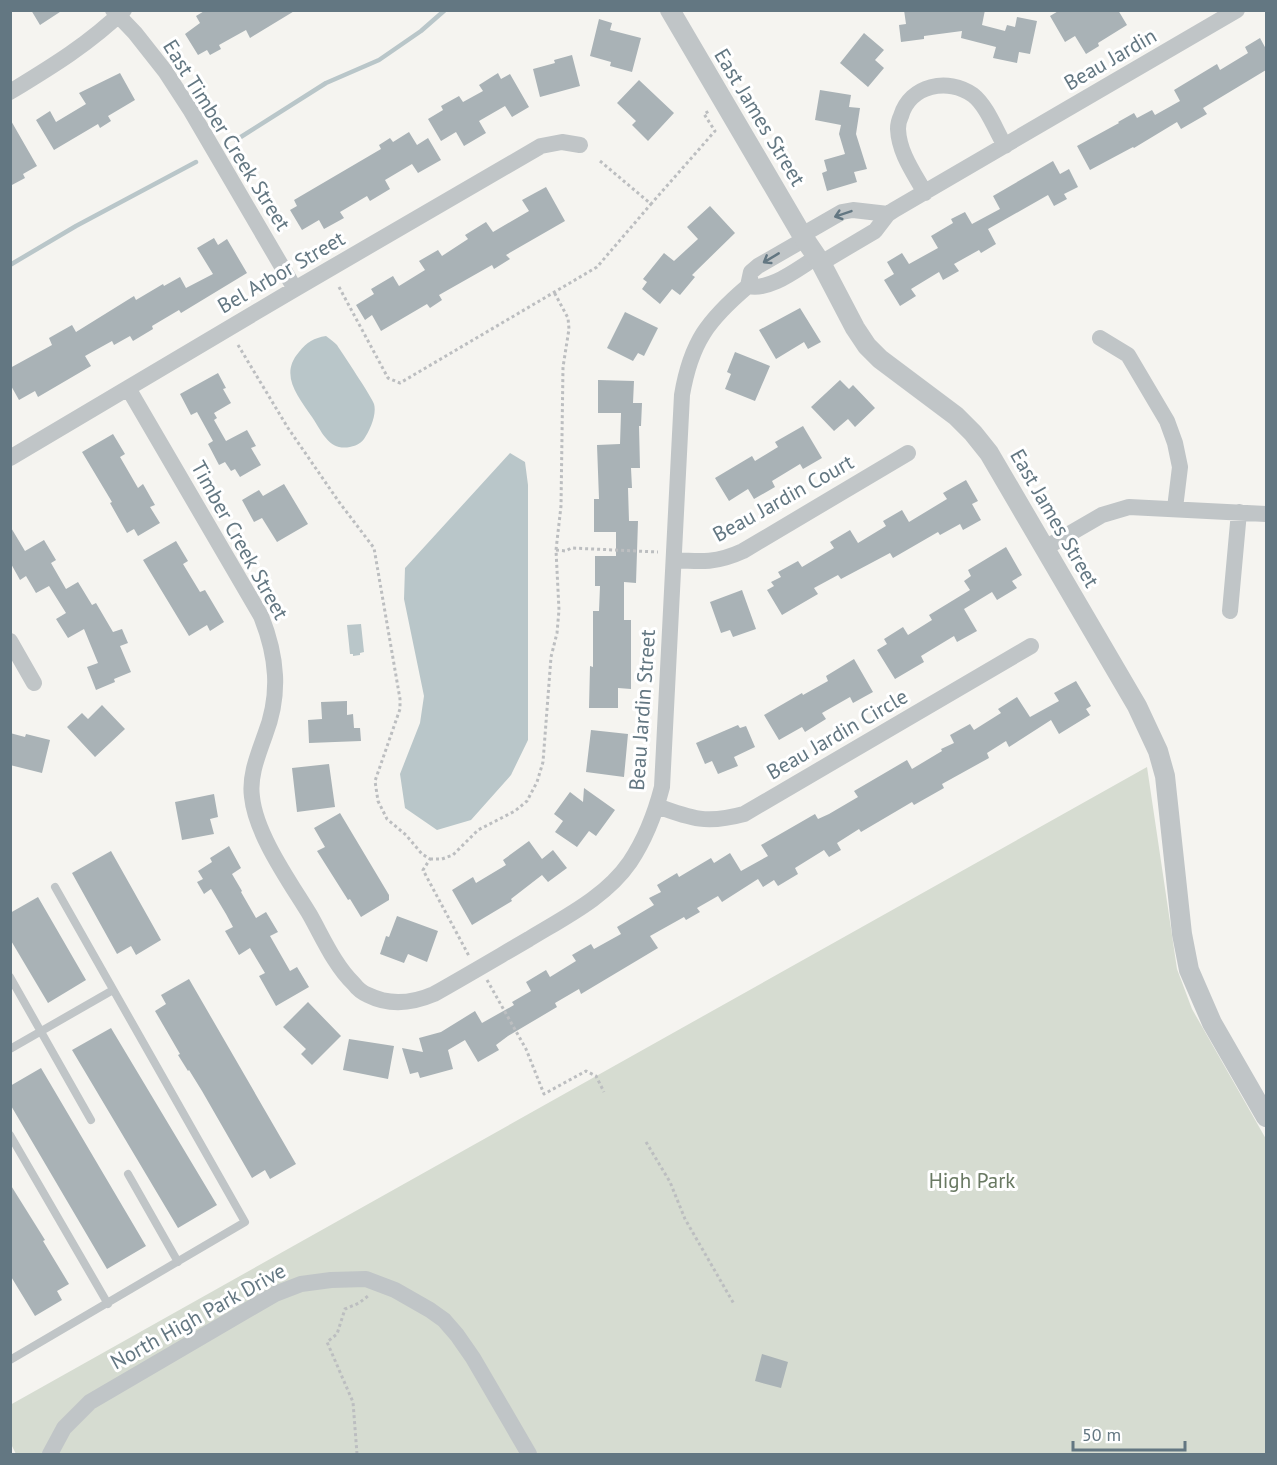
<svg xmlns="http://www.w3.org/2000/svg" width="1277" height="1465" font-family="'PT Sans',sans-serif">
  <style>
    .green { fill: #d6dcd1 }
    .water { fill: #b9c6c9 }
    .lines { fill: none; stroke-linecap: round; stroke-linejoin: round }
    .stream { stroke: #b9c6c9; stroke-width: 4.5 }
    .building { fill: #a9b2b6 }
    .path { stroke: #bcbec0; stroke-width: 3; stroke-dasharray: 3 3; stroke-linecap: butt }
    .service { stroke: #c0c5c7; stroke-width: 8 }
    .minor { stroke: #c0c5c7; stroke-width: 16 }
    .tertiary { stroke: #c0c5c7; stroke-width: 20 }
    .oneway { stroke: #637782 }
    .labels { text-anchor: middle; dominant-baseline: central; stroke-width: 6; stroke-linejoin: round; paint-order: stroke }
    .street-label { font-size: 21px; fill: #637782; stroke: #fff }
    .park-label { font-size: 21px; fill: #697962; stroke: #fff }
  </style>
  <rect width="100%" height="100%" fill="#f5f4f0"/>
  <path class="green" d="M1147,767L1177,969L1192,1009L1266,1139V1454H16L11,1444L10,1405Z"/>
  <path class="water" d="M326,336C330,339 334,342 337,345C342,353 372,397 374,404C377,414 370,430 364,439C359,446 347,449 339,447C326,444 319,427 312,417C298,396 279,375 299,352C307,342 314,338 326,336Z
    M510,453L525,462L528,485V740L511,775L471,820L437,830L405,808L400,774L420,723L424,696L404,599L405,568Z
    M361,624L364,652L360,653V655L353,656V654H350L347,625Z"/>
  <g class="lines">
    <path class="stream" d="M236,140L326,83L379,60L421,31L445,10
      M10,265L76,226L196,162"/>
  </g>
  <path class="building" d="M31,10H63L40,25Z
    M206,10H296L250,38L246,30L219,45L221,49L210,55L207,50L198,55L185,34L200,23L196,16Z
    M904,10H985L982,25L1005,31L1007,25L1015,27L1017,17L1037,21L1030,54L1019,52L1017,63L993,58L996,47L961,38L962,31L924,36V39L901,42L899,25L906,24Z
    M1060,10H1118L1127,25L1098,43L1099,46L1086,54L1075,36L1065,42L1050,16Z
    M599,19L612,23L610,30L641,38L632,72L610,66L611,62L590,56Z
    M864,33L884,50L875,60L884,68L868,87L840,63Z
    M1260,38L1266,49V70L1203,108L1207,114L1181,129L1177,122L1134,148L1133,147L1090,170L1077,146L1119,123L1118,122L1134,113L1137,118L1152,110L1155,115L1180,101L1174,90L1217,64L1220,70L1248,53L1245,47Z
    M572,55L580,86L540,97L533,69L555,63L554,60Z
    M120,73L135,100L108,116L111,121L100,128L98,124L54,150L36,120L50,111L56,122L86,104L79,93Z
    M498,73L501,79L510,74L529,107L512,117L505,106L479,121L486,133L464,146L456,132L441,141L428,119L443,110L441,106L459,96L463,102L483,91L479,85Z
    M639,80L674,113L648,141L632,125L636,121L617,103Z
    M820,90L851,95L849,107L860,108L856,134L867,169L854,172L857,182L827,191L822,173L827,171L824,160L845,154L839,134L841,125L815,120Z
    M10,119L37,166L23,174L25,178L10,186Z
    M409,132L417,145L428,138L441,160L418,173L412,164L385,180L390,189L370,201L367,196L340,212L344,218L324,229L319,220L302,230L290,210L297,206L294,200L381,149L379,145L390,138L393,142Z
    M1053,161L1060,174L1069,169L1078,187L1064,194L1067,199L1054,206L1048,195L988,229L996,244L981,253L979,250L954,264L959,271L943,280L939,272L911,289L916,296L900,306L884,280L894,274L887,262L902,253L909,264L938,248L931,236L953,223L951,219L965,212L972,224L1000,209L993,196Z
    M546,187L565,221L506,255L510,259L494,269L492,265L439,295L442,300L430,308L427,304L381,331L372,315L365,320L356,305L374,294L371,289L393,276L399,286L425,270L419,261L438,250L442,256L468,239L465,235L486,222L493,232L529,211L522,200Z
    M710,206L735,233L692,275L695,277L680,295L672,289L660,304L642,289L647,282L643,279L664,253L674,261L698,239L687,227Z
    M214,238L218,245L227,239L247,273L181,313L179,310L152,326L153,329L133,341L130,336L114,345L112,341L85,356L91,366L38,397L35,391L19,400L10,384V368L52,345L49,338L72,325L76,332L134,296L136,300L163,284L164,286L180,277L186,288L213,274L197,248Z
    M800,308L821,342L808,349L804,342L776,359L759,330Z
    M625,312L658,328L644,356L638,353L633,361L607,348Z
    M735,352L770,366L755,401L725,389L731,374L727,372Z
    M218,373L226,388L223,389L231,403L214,413L217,418L214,420L226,441L247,430L256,446L251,448L261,465L240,477L235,469L231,471L225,462L219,465L208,444L213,441L197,412L191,415L180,394Z
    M598,380L634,381L633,403H642L641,426H639L640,468H631L632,488H628L629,521H638L636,583L624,582V620H631V689L618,688V708H589L590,666L593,667V611H599L600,586H595V556H616V532H594V499H599L597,445L620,444L621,413H598Z
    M840,380L849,389L853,385L875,408L855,427L848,419L834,431L811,407Z
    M803,426L822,458L803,469L800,464L772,481L775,487L754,499L748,489L729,501L715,478L752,456L755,461L778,447L775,442Z
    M113,434L125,454L120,457L138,488L143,484L155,505L150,507L160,523L138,536L134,529L127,533L110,503L112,502L82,452Z
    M966,480L978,501L972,504L981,520L963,530L960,524L940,535L938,532L893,558L890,553L841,579L838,575L814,588L818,594L782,615L767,590L774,586L771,582L781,577L778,572L798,561L802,567L834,548L830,542L850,530L858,543L886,526L883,521L902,510L909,522L947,499L943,493Z
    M284,484L308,524L277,542L262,518L254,522L242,500L259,490L263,496Z
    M10,526L25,551L44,540L56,560L51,563L66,589L78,582L92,605L96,603L113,632L122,629L128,643L120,646L131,672L114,679L115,682L96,690L87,667L98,663L84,629L68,638L56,619L66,613L49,586L36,593L26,576L20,580L10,562Z
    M176,541L188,561L183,564L200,592L205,590L224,622L210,631L207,625L189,636L143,560Z
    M1006,547L1022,575L1012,581L1017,588L997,600L992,592L964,609L977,631L957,642L954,636L921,656L924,662L895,679L877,650L887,644L884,639L903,627L908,635L932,620L929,615L970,590L964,581L971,576L968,570Z
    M742,590L756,629L733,637L730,630L721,633L710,602Z
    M854,659L873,692L853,703L850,697L822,713L826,719L805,732L802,727L779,740L764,715L802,693L803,695L828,681L826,676Z
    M1076,681L1091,706L1086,709L1090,715L1059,734L1051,720L1009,747L1006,741L987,753L989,758L942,784L944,788L914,805L912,802L861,832L859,829L837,843L841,850L829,857L824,850L795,868L798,874L778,886L774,880L763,887L758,879L722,902L718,896L697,908L700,912L686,920L684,917L650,936L658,948L581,994L579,989L555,1003L557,1007L508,1036L496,1045L499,1050L478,1062L465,1040L448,1050L453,1069L420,1078L418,1072L410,1074L402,1048L423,1052L419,1038L441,1032L475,1011L482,1023L514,1005L512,1002L531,991L526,982L546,970L550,977L576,961L572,955L591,944L594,949L621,934L617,927L654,905L649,898L661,892L657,885L677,873L679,877L711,858L714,863L730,853L741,871L768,856L761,845L815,814L818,819L829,814L858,797L854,791L907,760L912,769L942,751L941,749L954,743L950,735L970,724L974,730L1001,713L998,709L1017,697L1030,717L1059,701L1054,693Z
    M347,701V715L353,714L354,728H360L361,741L309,743L308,720L322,719L321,702Z
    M102,705L125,729L95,757L67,727L82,713L88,719Z
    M738,725L740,728L746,726L755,747L734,757L738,766L718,774L712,761L705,764L696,743Z
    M591,730L628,734L624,777L586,772Z
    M10,733L25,737L26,734L50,740L42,773L10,765Z
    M329,764L335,807L297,812L292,768Z
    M584,788L615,810L596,836L589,831L577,847L555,832L563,821L554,814L570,792L583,802Z
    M214,794L218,817L210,819L214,834L182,840L175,802Z
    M340,813L389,895V900L361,917L350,899L348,900L317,851L325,847L314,828Z
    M529,841L542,859L553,850L567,868L548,882L542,875L511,899L512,901L472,925L452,890L473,877L476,883L506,865L503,860Z
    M229,846L241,868L232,874L242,891L241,892L256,918L266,912L278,932L270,936L290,971L297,967L309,987L276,1006L259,976L265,973L250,948L239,955L225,931L233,927L226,914L211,889L204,894L197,882L203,879L198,871L212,862L210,858Z
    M111,851L161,940L136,955L131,946L117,954L72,873Z
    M38,897L86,980L48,1003L10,939V913Z
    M397,916L438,931L427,962L408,954L404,963L380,954L386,936L389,937Z
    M189,979L296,1164L270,1179L265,1170L252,1178L202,1091L189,1070L188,1071L178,1055L180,1054L155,1011L166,1004L161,995Z
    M308,1002L341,1036L312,1065L301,1054L306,1049L283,1027Z
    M111,1028L217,1205L178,1228L72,1050Z
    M349,1039L394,1046L388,1079L343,1070Z
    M41,1068L146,1246L107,1269L10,1104V1086Z
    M10,1184L45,1240L43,1241L69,1284L57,1291L62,1300L35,1316L10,1275Z
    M762,1354L788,1362L781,1388L755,1381Z"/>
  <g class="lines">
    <path class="path" d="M600,161L651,204L715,131L704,114L709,111
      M339,287L388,378L400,383L597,267L651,204
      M238,345L288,428L339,502L374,548L400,699V709L375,781L378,801L387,819L406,835L422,854L430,859L423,870L469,956
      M556,550L566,551L571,548L658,552
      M430,859H442L453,855L478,830L515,811L527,801L537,782L543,762L551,657L557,633L559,610L556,550L561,506L563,367L569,329L568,318L554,292
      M487,980L526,1049L544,1094L586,1071L596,1076L604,1092
      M646,1142L670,1182L685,1219L734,1304
      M357,1454L353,1402L327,1342L337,1334L345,1309L359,1303L368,1296"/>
    <path class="service" d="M10,977L91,1120
      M10,1049L113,990
      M10,1135L108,1304
      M128,1174L178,1262
      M10,1360L245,1222L55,887"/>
    <path class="minor" d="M113,10L135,33L165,71L191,111L295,289
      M10,92C51,67 89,44 124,10
      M925,193C914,173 899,153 898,129C898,125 899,120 901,116C910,85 948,77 973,95C987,106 996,131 1005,146
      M802,235L842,212L853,210L888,214
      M821,263L875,231L888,214L894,210L1237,10
      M748,286L751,272L758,266L805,239
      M748,286C771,291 797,269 817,257
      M1100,338L1128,355L1167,421L1175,443L1180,467L1175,508
      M128,388L261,616C277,656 281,694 265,735C258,755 249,776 252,797C256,835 290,882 310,915C323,938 335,966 354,984C357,988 363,993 368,995C390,1006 413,1003 434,994C466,976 498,957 529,939C565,917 606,897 630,862C646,838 655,814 662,787L682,395C691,342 708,320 748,286
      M10,458L295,289L541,146L562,142L580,145
      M1045,548L1102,515L1129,507L1266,514
      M674,560C702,562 717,563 743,551L908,453
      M1230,611L1239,512
      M10,641L34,683
      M657,806C692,819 707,824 744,814L1031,646
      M50,1454L64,1428L90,1402L275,1294L301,1284L331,1280L366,1279L395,1290L430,1310L444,1320L457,1335L473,1358L529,1454"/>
    <path class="tertiary" d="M670,10L802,235L821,263L855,328L867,346L880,359L956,416L973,433L989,453L1137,706L1158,751L1165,776L1182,934L1189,970L1212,1023L1266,1117"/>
  </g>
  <defs><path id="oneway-shaft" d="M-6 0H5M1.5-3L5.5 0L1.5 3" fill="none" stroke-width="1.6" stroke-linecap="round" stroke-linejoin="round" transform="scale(1.5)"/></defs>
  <g class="oneway">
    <use href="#oneway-shaft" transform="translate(843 214) rotate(161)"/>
    <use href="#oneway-shaft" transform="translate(771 258) rotate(149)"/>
  </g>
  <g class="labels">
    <g class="street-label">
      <text transform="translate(1110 59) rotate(-30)">Beau Jardin</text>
      <text transform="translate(760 117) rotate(59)">East James Street</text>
      <text transform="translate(227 135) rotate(58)">East Timber Creek Street</text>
      <text transform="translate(281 272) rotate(-30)">Bel Arbor Street</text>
      <text transform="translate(783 498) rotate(-29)">Beau Jardin Court</text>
      <text transform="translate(1055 518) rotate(60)">East James Street</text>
      <text transform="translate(240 540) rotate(61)">Timber Creek Street</text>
      <text transform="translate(642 710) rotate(-86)">Beau Jardin Street</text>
      <text transform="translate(837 734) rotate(-30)">Beau Jardin Circle</text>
      <text transform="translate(198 1316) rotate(-29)">North High Park Drive</text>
    </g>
    <g class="park-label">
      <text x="972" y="1180">High Park</text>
    </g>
  </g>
  <rect width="1277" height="1465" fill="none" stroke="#637782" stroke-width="24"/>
  <path d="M1073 1441v9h112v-9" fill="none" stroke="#637782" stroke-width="3"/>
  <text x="1082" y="1441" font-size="18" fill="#637782" stroke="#ffffff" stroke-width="4.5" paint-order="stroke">50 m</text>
</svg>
